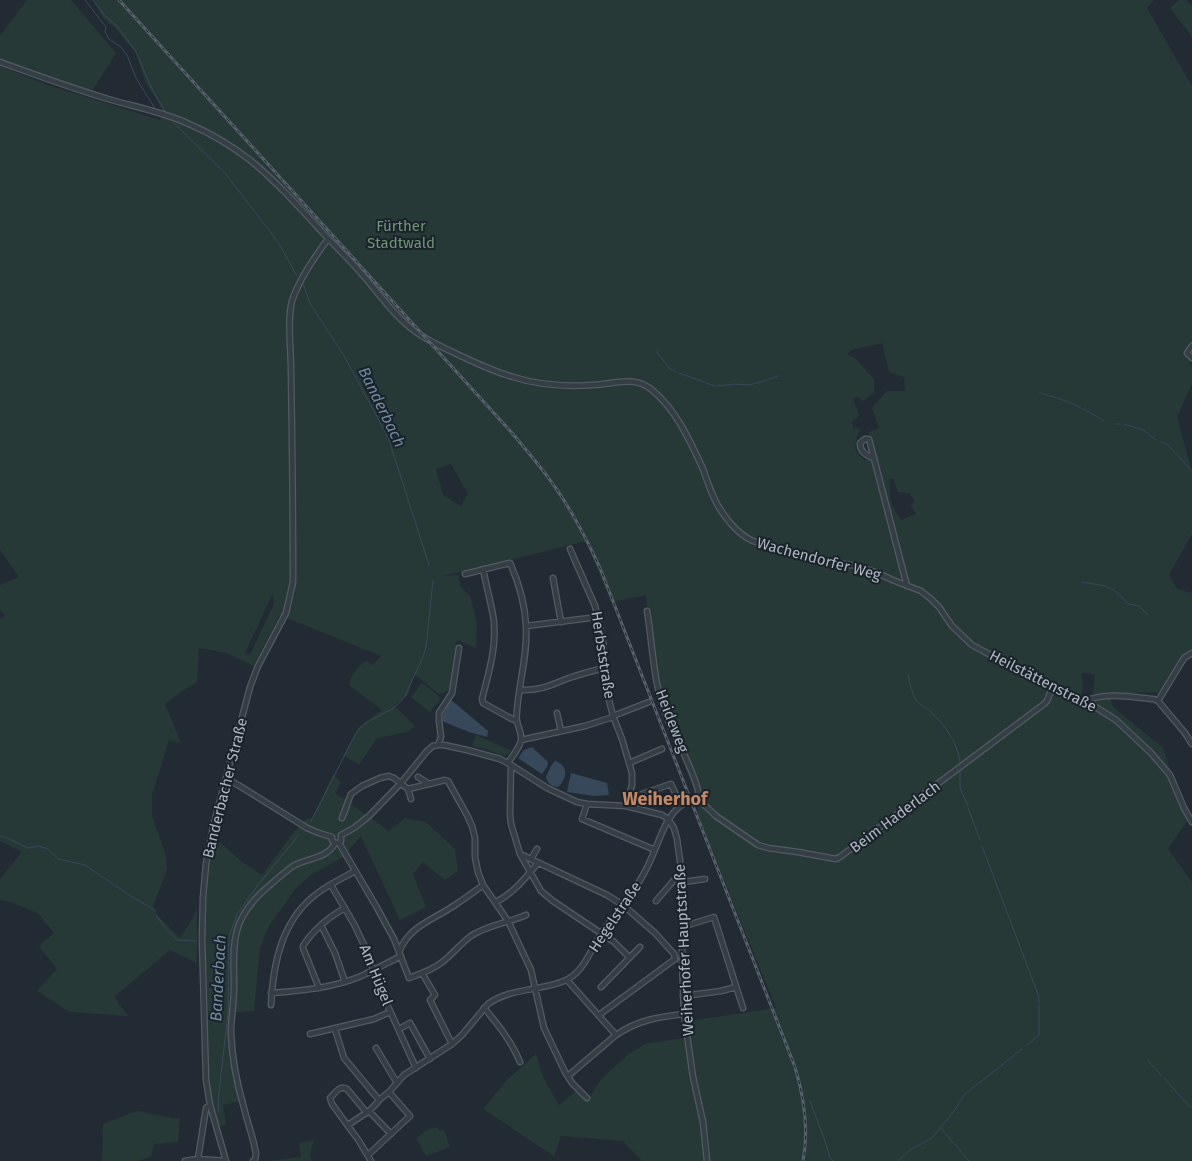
<svg xmlns="http://www.w3.org/2000/svg" width="1192" height="1161" font-family="'Fira Sans',sans-serif">
  <style>
    .green { fill: #273937; fill-rule: evenodd }
    .water { fill: #37485a }
    .lines { fill: none; stroke-linecap: round; stroke-linejoin: round }
    .stream { stroke: #37485a; stroke-width: 1 }
    .minor-casing { stroke: #525b63; stroke-width: 7 }
    .minor { stroke: #353d45; stroke-width: 4.5 }
    .rail-casing { stroke: #57616c; stroke-width: 3 }
    .rail { stroke: #1a222a; stroke-width: 1; stroke-dasharray: 4; stroke-linecap: butt }
    .labels { text-anchor: middle; dominant-baseline: central; stroke-width: 4; stroke-linejoin: round; paint-order: stroke }
    .park-label { font-size: 15px; fill: #709676; stroke: #1a222a }
    .street-label { font-size: 15px; fill: #afb8c2; stroke: #1a222a }
    .water-label { font-size: 16px; font-style: italic; fill: #728ba3; stroke: #1a222a }
    .quarter-label { font-size: 18px; font-weight: bold; fill: #c78865; stroke: #1a222a }
  </style>
  <rect width="100%" height="100%" fill="#222b34"/>
  <path class="green" d="M27,0H71L116,53L92,91L0,59V36Z
    M93,0H1154L1147,8L1192,86V349L1187,357L1192,367V384L1177,417L1192,472V534L1169,575L1177,589L1192,593V649L1182,656L1161,692L1093,694L1095,674L1081,673L1083,685L1081,698L1110,699L1113,707L1163,748L1187,821L1168,849L1192,882V1161H642L623,1141L561,1136L554,1156L483,1109L505,1082L536,1054L543,1077L559,1105L577,1090L588,1100L602,1078L629,1054L645,1044L690,1037L689,1021L776,1008L697,813L698,799L661,707L646,595L611,602L586,541L466,571L441,576L459,575L460,586L470,596L477,623L476,648L457,640L450,690L439,694L414,674L408,695L394,705L415,726L407,732L377,738L359,765L345,756L344,754L358,728L382,710L349,685C351,676 358,665 366,661L373,665L381,656L280,615L253,666L227,653L199,648L197,682L179,693L165,704L181,743L169,740L152,795V816L165,853L167,869L153,906L157,915L180,938C187,928 194,918 197,906V963L170,950L114,997L128,1016L70,1012L37,991L57,969L39,946L54,933L38,913L13,903L0,900V879L22,852L0,841V619L5,616L0,609V585L19,577L0,550V66L48,85L160,120L164,112L146,83L136,53L115,28L103,18ZM882,343L889,372L904,377L905,391H887L872,408L879,428L869,432L876,458L864,460C851,448 855,445 860,429L853,428L852,422L859,416L853,398L858,397L863,401L874,393V379L855,358L847,354L851,350ZM451,464L468,494L461,506L443,495L436,469ZM893,478L898,492L909,493L915,501L911,505L916,514L901,520C896,513 891,505 890,496C890,491 890,485 889,479ZM272,595H273L274,604L250,655L245,653Z
    M1179,0H1186L1192,6V37L1170,8Z
    M422,683L441,698L430,712L411,697Z
    M476,735L511,751L505,756L488,750L472,746Z
    M333,775L341,782L335,793L389,831L405,818L426,822L455,849L458,871L445,880L423,862L413,874L426,907L400,920L361,836L343,857L309,876L296,888L269,926L260,948L254,1011L234,1012L233,1043L241,1101L223,1105L226,1125L218,1126L214,1116L208,1087L204,967V905L207,871L213,836L241,861L262,875L294,832L307,818L312,819Z
    M137,1111L172,1118H180L178,1142L154,1144L151,1157L137,1161H102L103,1124Z
    M436,1127L440,1131L444,1130L450,1147L426,1156L416,1138L427,1130Z
    M314,1140L310,1154L312,1161H270L301,1157L299,1143Z"/>
  <path class="water" d="M450,699L488,731L487,737L469,732L442,721L443,714Z
    M532,747L548,762L547,767L542,774L518,758L524,750Z
    M555,761C558,762 562,764 563,766C568,773 563,783 558,787C552,787 547,783 546,777L551,766Z
    M571,773L607,783L609,795L594,796L567,792Z"/>
  <g class="lines">
    <path class="stream" d="M85,0L106,27L105,32L109,39L121,47L127,55L136,78L156,110
      M93,0L104,15L118,27L136,52L151,87L166,113
      M86,90L113,98
      M175,124L223,171
      M225,173L278,242L297,276
      M303,284L311,305L343,354L388,437L429,565
      M656,351L669,368L676,372
      M679,373L715,386
      M717,386L735,384L749,385L761,382L778,376
      M1040,393C1064,399 1084,408 1104,421
      M1116,424H1120
      M1124,424L1143,430L1156,440
      M1161,442L1168,445L1192,471
      M1082,582L1105,586L1114,590L1129,604L1139,606L1148,615
      M908,675C910,683 912,695 917,701C920,705 926,708 930,711C945,725 957,741 960,762
      M960,771V788L968,806
      M968,808L980,840
      M311,821L355,735L360,728L367,722L392,709L399,703L405,696L423,657L426,647L433,580
      M0,836L7,838L28,848L39,846L48,849L58,859L85,865L129,895L156,911
      M982,846L1039,997V1003
      M156,915L163,925L177,940L196,941
      M1027,1045L1039,1035V1006
      M1148,1061L1162,1076
      M1164,1078L1189,1106L1192,1107
      M810,1101L825,1141L830,1158L833,1161
      M219,1112L218,1101L228,1013L229,937L237,914L258,885L298,836
      M941,1128L953,1143
      M955,1144L969,1161
      M898,1161L910,1150L932,1138L954,1111L964,1095L1022,1049"/>
    <defs>
      <path id="minor" d="M0,62C36,75 71,88 108,99C135,107 164,112 189,124C210,133 232,146 250,160C277,182 301,209 324,234C336,247 349,259 360,272C375,288 388,308 404,322C419,337 442,347 461,356C478,364 495,372 513,377C539,385 567,387 593,385C614,384 634,375 652,390C676,409 691,443 703,469C707,480 710,490 715,500C723,516 737,534 753,541L818,560L857,566L875,572L895,581L921,591L931,599L939,607L952,626L972,645L1052,688L1075,699L1089,703L1116,720L1151,753L1170,775L1184,808L1192,822
        M1192,346L1187,353L1192,358
        M873,458C866,455 860,452 860,443L865,439H869L870,443L907,586
        M570,549L595,606L603,641L604,652V668L609,700L613,716L622,739L632,773V785L626,806
        M483,569C486,584 490,600 493,615C498,643 489,672 482,699L483,703L512,719L517,721
        M465,574L510,563C519,583 525,604 526,626C528,654 519,682 517,710C517,713 516,718 517,721C518,727 522,733 521,740C520,748 512,756 508,763
        M553,578L561,622
        M647,611C653,647 653,684 667,718C674,735 701,784 699,800
        M526,626L598,617
        M520,690C540,691 551,685 569,678C581,674 592,671 604,668
        M1085,701C1106,692 1132,697 1153,699L1158,701
        M1158,701L1184,658L1192,653
        M1158,701L1185,733L1192,744
        M557,713L561,731
        M613,716L649,702
        M521,740L585,726L613,717
        M438,745L441,737L439,721V713L452,693L459,648
        M629,763L662,749
        M511,765L510,815L511,824L520,854L541,891L553,901L614,942L629,957
        M226,778L238,785L307,828L319,833L332,837V840L335,843
        M429,784L445,780L448,781L467,815L472,826L475,838V857L478,872L483,885L508,921L531,970L544,1028L565,1072L572,1083L587,1098
        M408,789L429,784L418,777
        M629,794L639,795L671,784L681,805
        M587,804L582,819L655,850
        M342,818L351,794L362,786L380,778L389,776L394,778L408,789L411,799
        M339,843L376,906L394,939L409,978C420,974 432,970 441,963C452,955 460,944 471,936C487,925 508,923 526,915
        M522,855L607,895L623,905L655,933L674,954L675,959
        M531,859L537,849
        M683,882L705,879
        M331,885L354,924L365,947L380,989L416,1068
        M656,901L681,872
        M496,902C514,893 525,878 538,863
        M321,925L335,953L345,982
        M682,927L714,917L743,1008
        M399,952C409,926 433,920 455,905C464,899 474,892 483,885
        M422,973L435,995L430,1000L452,1044
        M567,980L616,1035
        M601,987L640,947
        M319,988L303,948V946C313,930 329,917 345,908
        M271,993C301,991 331,988 359,977C373,971 387,963 401,956
        M683,996L721,991L736,987
        M271,1005C273,963 282,918 319,892C330,884 343,878 355,871
        M484,1008C498,1024 512,1042 520,1062
        M599,1015L675,959
        M335,1029L344,1058L379,1100
        M399,1029L410,1023L430,1059
        M310,1034L357,1023L374,1019L390,1012
        M376,1048L397,1083
        M568,1076L616,1035C638,1020 658,1017 684,1014
        M369,1111L391,1134
        M367,1113L347,1089C340,1085 336,1092 330,1098L332,1104L359,1141L371,1161
        M348,1125L369,1111L377,1103L379,1100L389,1092L404,1075L452,1044L461,1036L488,1004C510,988 540,991 564,981C584,973 590,950 601,934C612,918 625,904 635,888C641,879 646,871 650,861C660,841 666,810 688,802C692,800 694,799 699,800L716,816L758,845L768,848L798,852L836,859L840,857L1044,704L1047,701L1052,688
        M368,1155L410,1116L389,1092
        M198,1159L206,1108L210,1105
        M185,1161L198,1159L226,1161
        M226,1161L210,1105L206,1080L202,938L203,897L206,864L213,827L250,687L258,666L286,613L293,582V567C293,501 292,435 291,369C291,349 287,320 292,301C298,282 316,255 328,239
        M253,1161L255,1160L256,1154L254,1144C251,1132 247,1120 244,1108C237,1084 232,1058 231,1033C231,1018 234,1003 234,987C234,947 229,924 261,893C271,884 282,874 293,866C307,858 327,859 335,843H339L341,841V835L354,828L369,816L401,783L427,751L433,746L438,745H444L467,750L500,759L511,765L547,788L577,802L587,804L626,806L662,815L668,819L674,828L677,839L683,882L682,959L684,1014L693,1077L703,1122L707,1161"/>
    </defs>
    <use href="#minor" class="minor-casing"/>
    <use href="#minor" class="minor"/>
    <defs>
      <path id="rail" d="M119,0L512,433C527,451 542,468 555,487C573,512 587,540 600,568L795,1067C804,1097 809,1130 803,1161"/>
    </defs>
    <use href="#rail" class="rail-casing"/>
    <use href="#rail" class="rail"/>
  </g>
  <g class="labels">
    <g class="park-label">
      <text x="401" y="226">Fürther<tspan x="401" dy="17">Stadtwald</tspan></text>
    </g>
    <g class="street-label">
      <text transform="translate(819 559) rotate(15)">Wachendorfer Weg</text>
      <text transform="translate(603 655) rotate(81)">Herbststraße</text>
      <text transform="translate(1043 681) rotate(27)">Heilstättenstraße</text>
      <text transform="translate(672 721) rotate(69)">Heideweg</text>
      <text transform="translate(225 788) rotate(-76)">Banderbacher Straße</text>
      <text transform="translate(895 817) rotate(-37)">Beim Haderlach</text>
      <text transform="translate(615 917) rotate(-56)">Hegelstraße</text>
      <text transform="translate(684 950) rotate(-93)">Weiherhofer Hauptstraße</text>
      <text transform="translate(376 975) rotate(68)">Am Hügel</text>
    </g>
    <g class="water-label">
      <text transform="translate(382 407) rotate(64)">Banderbach</text>
      <text transform="translate(218 978) rotate(-87)">Banderbach</text>
    </g>
    <g class="quarter-label">
      <text x="665" y="799">Weiherhof</text>
    </g>
  </g>
</svg>
